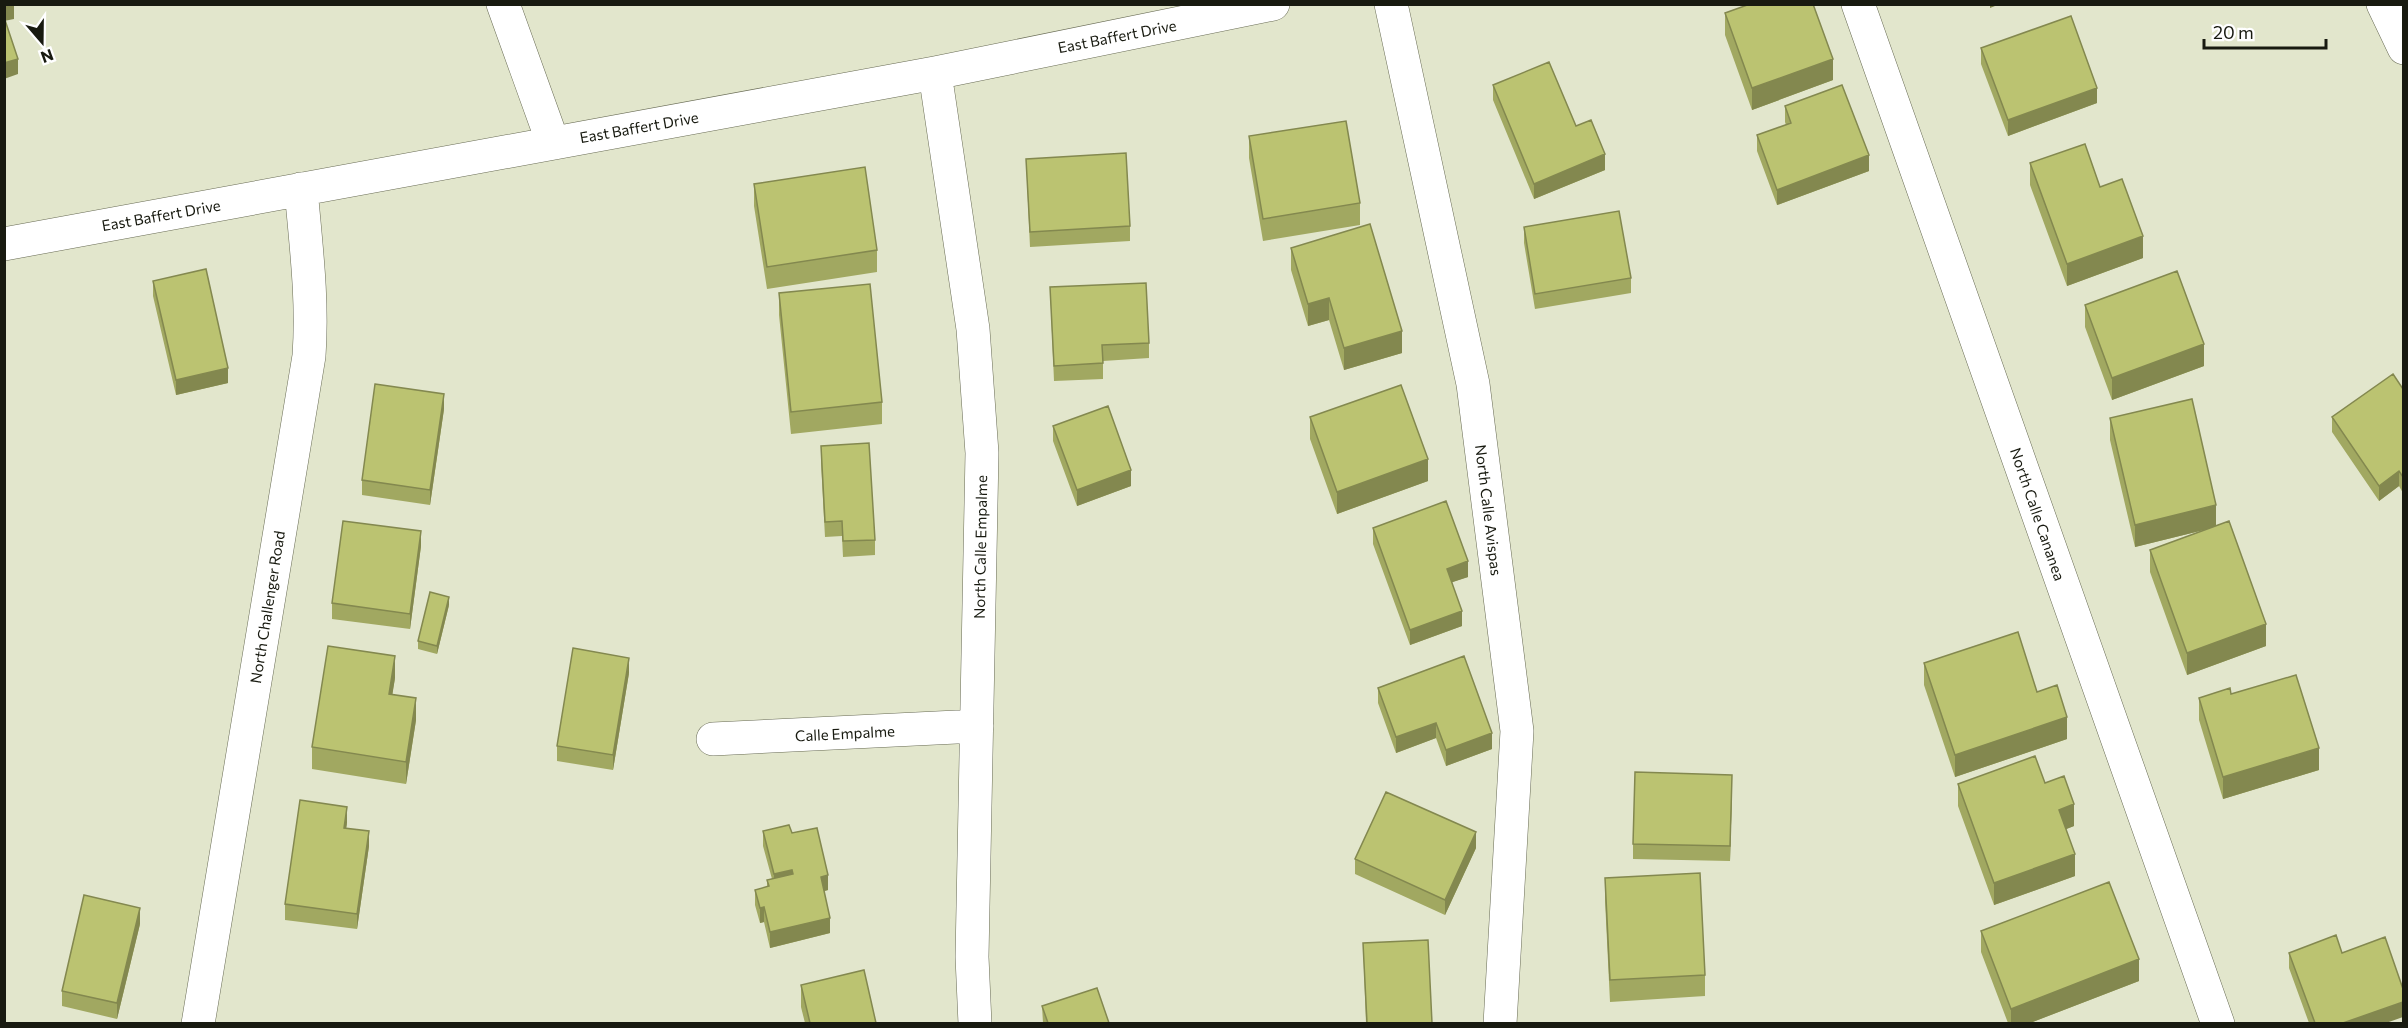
<svg xmlns="http://www.w3.org/2000/svg" width="2408" height="1028" font-family="Commissioner,sans-serif">
  <style>
    .lines { fill: none; stroke-linecap: round; stroke-linejoin: round }
    .minor-casing { stroke: #686b54; stroke-width: 34 }
    .minor { stroke: #fff; stroke-width: 33 }
    .wall { fill: #a1a861 }
    .shaded-wall { fill: #83884f }
    .building { fill: #bbc371; stroke: #83884f; stroke-width: 1.5 }
    .labels { text-anchor: middle; dominant-baseline: central; stroke-width: 4.5; stroke-linejoin: round; paint-order: stroke }
    .street-label { font-size: 15px; fill: #181a10; stroke: #fff }
  </style>
  <rect width="100%" height="100%" fill="#e2e6cc"/>
  <g class="lines">
    <defs>
      <path id="minor" d="M503,4L553,143
        M1391,4L1473,384L1517,731L1500,1024
        M1858,4L2218,1024
        M2383,4L2404,48
        M935,73L973,329L982,453L972,957L975,1024
        M4,244L935,73L1273,4
        M713,739L977,726
        M198,1024L309,356C313,300 306,246 301,189"/>
    </defs>
    <use href="#minor" class="minor-casing"/>
    <use href="#minor" class="minor"/>
  </g>
  <path class="wall" d="M1725,13L1833,80L1752,110L1725,35Z
    M1981,48L2097,103L2008,136L1981,64Z
    M1493,85L1576,126L1605,170L1534,199L1493,100Z
    M1785,106L1869,171L1777,205L1757,151V135L1786,125L1785,122Z
    M1249,136L1360,203V225L1263,241L1249,158Z
    M1026,159L1130,226V241L1030,247Z
    M2030,163L2100,187L2143,258L2067,286L2030,185Z
    M754,184L877,250V272L767,289L754,206Z
    M1524,227L1631,278V293L1535,309L1524,243Z
    M1291,248L1402,353L1344,370L1329,320L1308,326L1291,270Z
    M153,281L228,383L176,395L153,296Z
    M1050,287L1149,343V358L1103,361V379L1054,381Z
    M779,293L882,402V424L791,434L779,315Z
    M2085,305L2204,366L2112,400L2085,327Z
    M2403,389V493L2399,486L2379,501L2332,432V417Z
    M444,409L430,505L362,495V480Z
    M1310,417L1428,481L1337,514L1310,439Z
    M2110,418L2216,526L2266,646L2187,675L2150,572V550L2208,529L2135,547L2110,440Z
    M1053,426L1131,486L1077,506L1053,441Z
    M821,446L875,540V555L843,557L842,536L825,537L821,462Z
    M1373,528L1468,577L1452,582L1462,626L1410,645L1373,544Z
    M421,546L410,629L332,619V603Z
    M449,605L437,654L418,649V641Z
    M1924,663L2037,692L2067,739L1955,777L1924,685Z
    M629,673L613,770L557,761V746Z
    M395,678L392,695L416,720L406,784L312,769V747Z
    M1378,688L1492,749L1446,766L1436,738L1396,753L1378,703Z
    M2231,694L2319,770L2223,799L2199,720V698Z
    M2045,783L2074,826L2066,829L2075,876L1994,905L1958,806V784Z
    M1732,790L1730,861L1633,859V844Z
    M347,823L346,828L369,846L357,929L285,920V904Z
    M763,831L792,833L828,890L824,891L830,933L770,948L764,922L760,923L755,905V890L767,887V880L772,879L763,846Z
    M1476,848L1445,915L1355,874V859Z
    M1605,878L1705,975V996L1610,1002L1605,900Z
    M140,924L117,1019L62,1006V991Z
    M1981,931L2139,981L2030,1023H2008L1981,952Z
    M1363,943L1432,1023H1366Z
    M2289,953H2342L2386,1023H2309L2289,968Z
    M801,985L876,1023H805L801,1007Z
    M1042,1006L1109,1023H1043Z"/>
  <path class="shaded-wall" d="M10,4H14V19L4,21V6Z
    M1990,4H2000L1990,8Z
    M18,59V74L4,79V63Z
    M1833,59V80L1752,110V88Z
    M2097,88V103L2008,136V120Z
    M1605,154V170L1534,199V184Z
    M1869,155V171L1777,205V190Z
    M2143,236V258L2067,286V264Z
    M1329,298V320L1308,326V304Z
    M1402,331V353L1344,370V348Z
    M2204,344V366L2112,400V378Z
    M228,368V383L176,395V380Z
    M444,394V409L430,505V490Z
    M1428,459V481L1337,514V492Z
    M1131,470V486L1077,506V490Z
    M2399,471V486L2379,501V486Z
    M2216,505V527L2135,547V525Z
    M421,531V546L410,629V614Z
    M1468,561V577L1447,584V569Z
    M449,597V605L437,654V646Z
    M1462,611V626L1410,645V630Z
    M2266,624V646L2187,675V653Z
    M395,656V678L389,716V694Z
    M629,658V673L613,770V755Z
    M416,698V720L406,784V762Z
    M2067,717V739L1955,777V755Z
    M1436,723V738L1396,753V737Z
    M1492,733V749L1446,766V750Z
    M2319,748V770L2223,799V777Z
    M1732,775V790L1730,861V846Z
    M2074,804V826L2059,832V810Z
    M347,807V823L344,843V828Z
    M369,831V846L357,929V914Z
    M1476,832V848L1445,915V900Z
    M2075,854V876L1994,905V883Z
    M792,870V885L774,890V874Z
    M828,875V890L821,892V877Z
    M764,907V922L760,923V908Z
    M140,908V924L117,1019V1003Z
    M830,918V933L770,948V932Z
    M2139,959V981L2030,1023H2011V1009Z
    M2403,1002V1017L2386,1023H2343Z"/>
  <path class="building" d="M1750,4H1813L1833,59L1752,88L1725,13Z
    M2071,16L2097,88L2008,120L1981,48Z
    M4,17L18,59L4,63Z
    M1549,62L1576,126L1591,120L1605,154L1534,184L1493,85Z
    M1842,85L1869,155L1777,190L1757,135L1791,123L1785,106Z
    M1346,121L1360,203L1263,219L1249,136Z
    M2085,144L2100,187L2122,179L2143,236L2067,264L2030,163Z
    M1126,153L1130,226L1030,232L1026,159Z
    M865,167L877,250L767,267L754,184Z
    M1619,211L1631,278L1535,294L1524,227Z
    M1370,224L1402,331L1344,348L1329,298L1308,304L1291,248Z
    M206,269L228,368L176,380L153,281Z
    M2177,271L2204,344L2112,378L2085,305Z
    M1146,283L1149,343L1102,345L1103,363L1054,366L1050,287Z
    M870,284L882,402L791,412L779,293Z
    M2393,374L2403,389V477L2399,471L2379,486L2332,417Z
    M375,384L444,394L430,490L362,480Z
    M1401,385L1428,459L1337,492L1310,417Z
    M2192,399L2216,505L2135,525L2110,418Z
    M1108,406L1131,470L1077,490L1053,426Z
    M869,443L875,540L843,541L842,521L825,522L821,446Z
    M1446,501L1468,561L1447,569L1462,611L1410,630L1373,528Z
    M343,521L421,531L410,614L332,603Z
    M2229,521L2266,624L2187,653L2150,550Z
    M430,592L449,597L437,646L418,641Z
    M2018,632L2037,692L2057,685L2067,717L1955,755L1924,663Z
    M328,646L395,656L389,694L416,698L406,762L312,747Z
    M573,648L629,658L613,755L557,746Z
    M1464,656L1492,733L1446,750L1436,723L1396,737L1378,688Z
    M2296,675L2319,748L2223,777L2199,698L2230,688L2231,694Z
    M2035,756L2045,783L2064,776L2074,804L2059,810L2075,854L1994,883L1958,784Z
    M1635,772L1732,775L1730,846L1633,844Z
    M1386,792L1476,832L1445,900L1355,859Z
    M300,800L347,807L344,828L369,831L357,914L285,904Z
    M789,825L792,833L817,828L828,875L821,877L830,918L770,932L764,907L760,908L755,890L769,886L767,880L793,874L792,870L774,874L763,831Z
    M1700,873L1705,975L1610,980L1605,878Z
    M2109,882L2139,959L2011,1009L1981,931Z
    M84,895L140,908L117,1003L62,991Z
    M2336,935L2342,953L2385,937L2403,989V1002L2343,1023H2315L2289,953Z
    M1428,940L1432,1023H1367L1363,943Z
    M864,970L876,1023H810L801,985Z
    M1097,988L1109,1023H1048L1042,1006Z"/>
  <g class="labels">
    <g class="street-label">
      <text transform="translate(1117 36) rotate(-11)">East Baffert Drive</text>
      <text transform="translate(639 127) rotate(-10)">East Baffert Drive</text>
      <text transform="translate(161 215) rotate(-10)">East Baffert Drive</text>
      <text transform="translate(1489 510) rotate(83)">North Calle Avispas</text>
      <text transform="translate(2038 514) rotate(71)">North Calle Cananea</text>
      <text transform="translate(980 547) rotate(-89)">North Calle Empalme</text>
      <text transform="translate(267 607) rotate(-81)">North Challenger Road</text>
      <text transform="translate(845 733) rotate(-3)">Calle Empalme</text>
    </g>
  </g>
  <rect width="2408" height="1028" fill="none" stroke="#181a10" stroke-width="12"/>
  <g transform="translate(42 42) rotate(160)" stroke="#ffffff" stroke-width="4.5" paint-order="stroke">
  <path d="M0-4.5L10 22L0 15L-10 22Z" fill="#181a10"/>
  <text y="-9" font-size="16" font-weight="bold" text-anchor="middle" fill="#181a10">N</text>
  </g>
  <path d="M2204 39v9h122v-9" fill="none" stroke="#181a10" stroke-width="3"/>
  <text x="2213" y="39" font-size="18" fill="#181a10" stroke="#ffffff" stroke-width="4.5" paint-order="stroke">20 m</text>
</svg>
